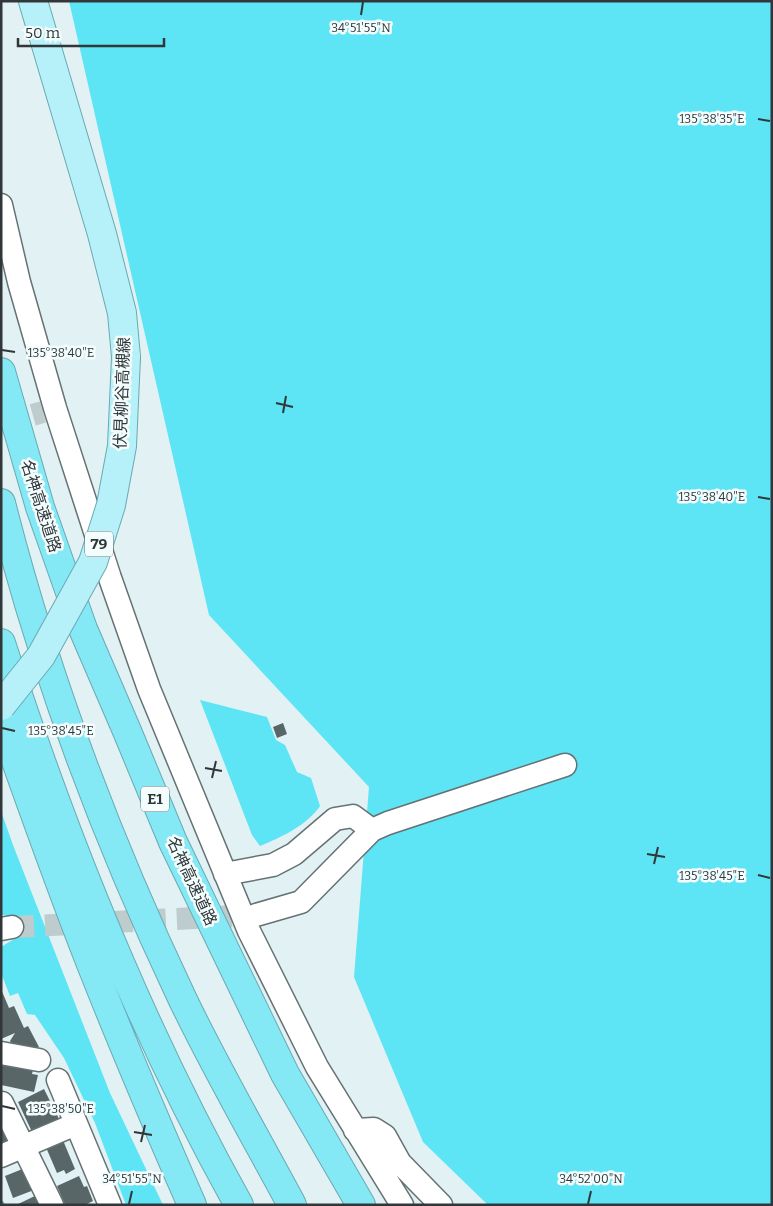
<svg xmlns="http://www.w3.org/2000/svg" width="773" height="1206" font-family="Bitter,'Noto Sans JP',serif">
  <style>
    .green { fill: #5de4f5 }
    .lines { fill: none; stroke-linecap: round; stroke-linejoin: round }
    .stream { stroke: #42b0bd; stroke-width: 5.5 }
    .building { fill: #596668 }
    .street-tunnel { stroke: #bfccce; stroke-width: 22; stroke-dasharray: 22 11; stroke-linecap: butt }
    .street-casing { stroke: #657274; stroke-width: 25 }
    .primary-casing { stroke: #68aab3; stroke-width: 30 }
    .highway-casing { stroke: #68aab3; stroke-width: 30 }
    .street { stroke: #fff; stroke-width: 22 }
    .primary { stroke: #b6f1f9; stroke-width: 28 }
    .highway { stroke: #85e8f5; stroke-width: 28 }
    .primary-bridge-casing { stroke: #68aab3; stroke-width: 30; stroke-linecap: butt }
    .primary-bridge { stroke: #b6f1f9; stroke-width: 28 }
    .ticks { fill: none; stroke: #313738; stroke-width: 2 }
    .labels { text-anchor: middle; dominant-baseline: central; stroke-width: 5; stroke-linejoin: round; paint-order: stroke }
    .shield { fill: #f4fdfe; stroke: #6c7273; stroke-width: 1 }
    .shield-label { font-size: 15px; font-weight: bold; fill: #313738 }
    .street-label { font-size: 16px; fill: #313738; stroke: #f4fdfe }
    .ticks-label { font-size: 12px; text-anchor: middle; fill: #313738; stroke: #f4fdfe; stroke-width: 5; stroke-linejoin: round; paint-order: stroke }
  </style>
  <rect width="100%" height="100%" fill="#e2f1f3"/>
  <path class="green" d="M69,1H772V1205H488L423,1142L354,977L369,787L209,615Z
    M200,700L267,717L276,740L285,745L297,772L311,778L320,806C307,825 282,837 260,846L252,835Z
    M1,811L13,845L110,1093L163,1205H126L95,1123L64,1058L35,1015L27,1014L18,993L10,996L1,973V947L19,936L21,921L5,915H1Z"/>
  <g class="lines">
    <path class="stream" d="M1,1203L2,1205"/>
  </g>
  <path class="building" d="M283,723L287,734L277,738L273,727Z
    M1,989L9,1008L14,1006L24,1028L28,1026L39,1047L19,1057L10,1041L15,1033L1,1039Z
    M1,1059L34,1066L32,1074L38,1075L34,1092L1,1085Z
    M44,1089L60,1121L33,1134L18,1102Z
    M1,1117L13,1142L1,1147Z
    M62,1138L75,1169L66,1174L64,1170L57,1173L45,1145Z
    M25,1168L34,1190L13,1198L5,1176Z
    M79,1176L84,1187L87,1186L93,1201L85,1205H65L57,1186Z
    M37,1195L42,1205H16Z"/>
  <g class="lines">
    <path class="street-tunnel" d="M1,424L43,412
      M12,927L256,915"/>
    <defs>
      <path id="street" d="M1,205L19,282L55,408L110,578L149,689L249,931L317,1067L402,1205
        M225,874L273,865L294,854L335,819L353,816L372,830
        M256,915L301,902L372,830L388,823L565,765
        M1,929L12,927
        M1,1053L39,1060
        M58,1080L110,1205
        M2,1103L52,1205
        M355,1130L374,1129L385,1136L400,1163L441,1205
        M1,1156L76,1124"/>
      <path id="primary" d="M33,1L102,234L122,313L126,357"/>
      <path id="highway" d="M1,372L40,507L83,629L127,731L173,842L285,1074L361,1205
        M1,503C44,673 107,840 182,998C216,1069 255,1136 292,1205
        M1,643C63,836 140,1028 239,1205
        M1,719C30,801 59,883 91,964C123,1045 157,1125 192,1205"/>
    </defs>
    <use href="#street" class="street-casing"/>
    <use href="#primary" class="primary-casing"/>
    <use href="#highway" class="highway-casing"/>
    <use href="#street" class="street"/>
    <use href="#primary" class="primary"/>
    <use href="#highway" class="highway"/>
    <defs>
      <path id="primary-bridge" d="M1,706L41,656L93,562L111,505L122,446L126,357"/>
    </defs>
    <use href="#primary-bridge" class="primary-bridge-casing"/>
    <use href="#primary-bridge" class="primary-bridge"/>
  </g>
  <path class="ticks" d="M361,15L363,2M758,119L770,121M2,350L15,352M276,403L293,407M283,413L286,396M758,497L770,499M2,728L15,731M205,768L222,771M212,778L216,761M647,854L665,857M654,864L658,847M758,875L770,878M2,1106L15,1109M134,1132L152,1135M141,1142L145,1125M129,1204L132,1191M588,1204L591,1191"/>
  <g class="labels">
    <g class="shield">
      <rect x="85" y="531.5" width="28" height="25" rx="4"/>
      <rect x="141" y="786.5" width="28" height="25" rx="4"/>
    </g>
    <g class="shield-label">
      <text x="99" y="544">79</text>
      <text x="155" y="799">E1</text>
    </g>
    <g class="street-label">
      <text transform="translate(122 393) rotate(-88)">伏見柳谷高槻線</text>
      <text transform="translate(41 506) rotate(72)">名神高速道路</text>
      <text transform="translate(192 881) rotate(65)">名神高速道路</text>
    </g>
  </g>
  <g class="ticks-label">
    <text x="361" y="32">34°51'55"N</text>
    <text x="712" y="123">135°38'35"E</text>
    <text x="61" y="357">135°38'40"E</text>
    <text x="712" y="501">135°38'40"E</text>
    <text x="61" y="735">135°38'45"E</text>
    <text x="712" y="880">135°38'45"E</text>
    <text x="61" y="1113">135°38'50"E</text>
    <text x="132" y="1183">34°51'55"N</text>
    <text x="591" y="1183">34°52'00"N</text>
  </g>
  <rect width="773" height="1206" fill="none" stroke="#313738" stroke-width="5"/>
  <path d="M18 38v8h146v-8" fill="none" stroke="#313738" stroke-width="2.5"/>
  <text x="25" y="38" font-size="15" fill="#313738" stroke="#f4fdfe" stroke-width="4" paint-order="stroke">50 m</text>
</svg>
